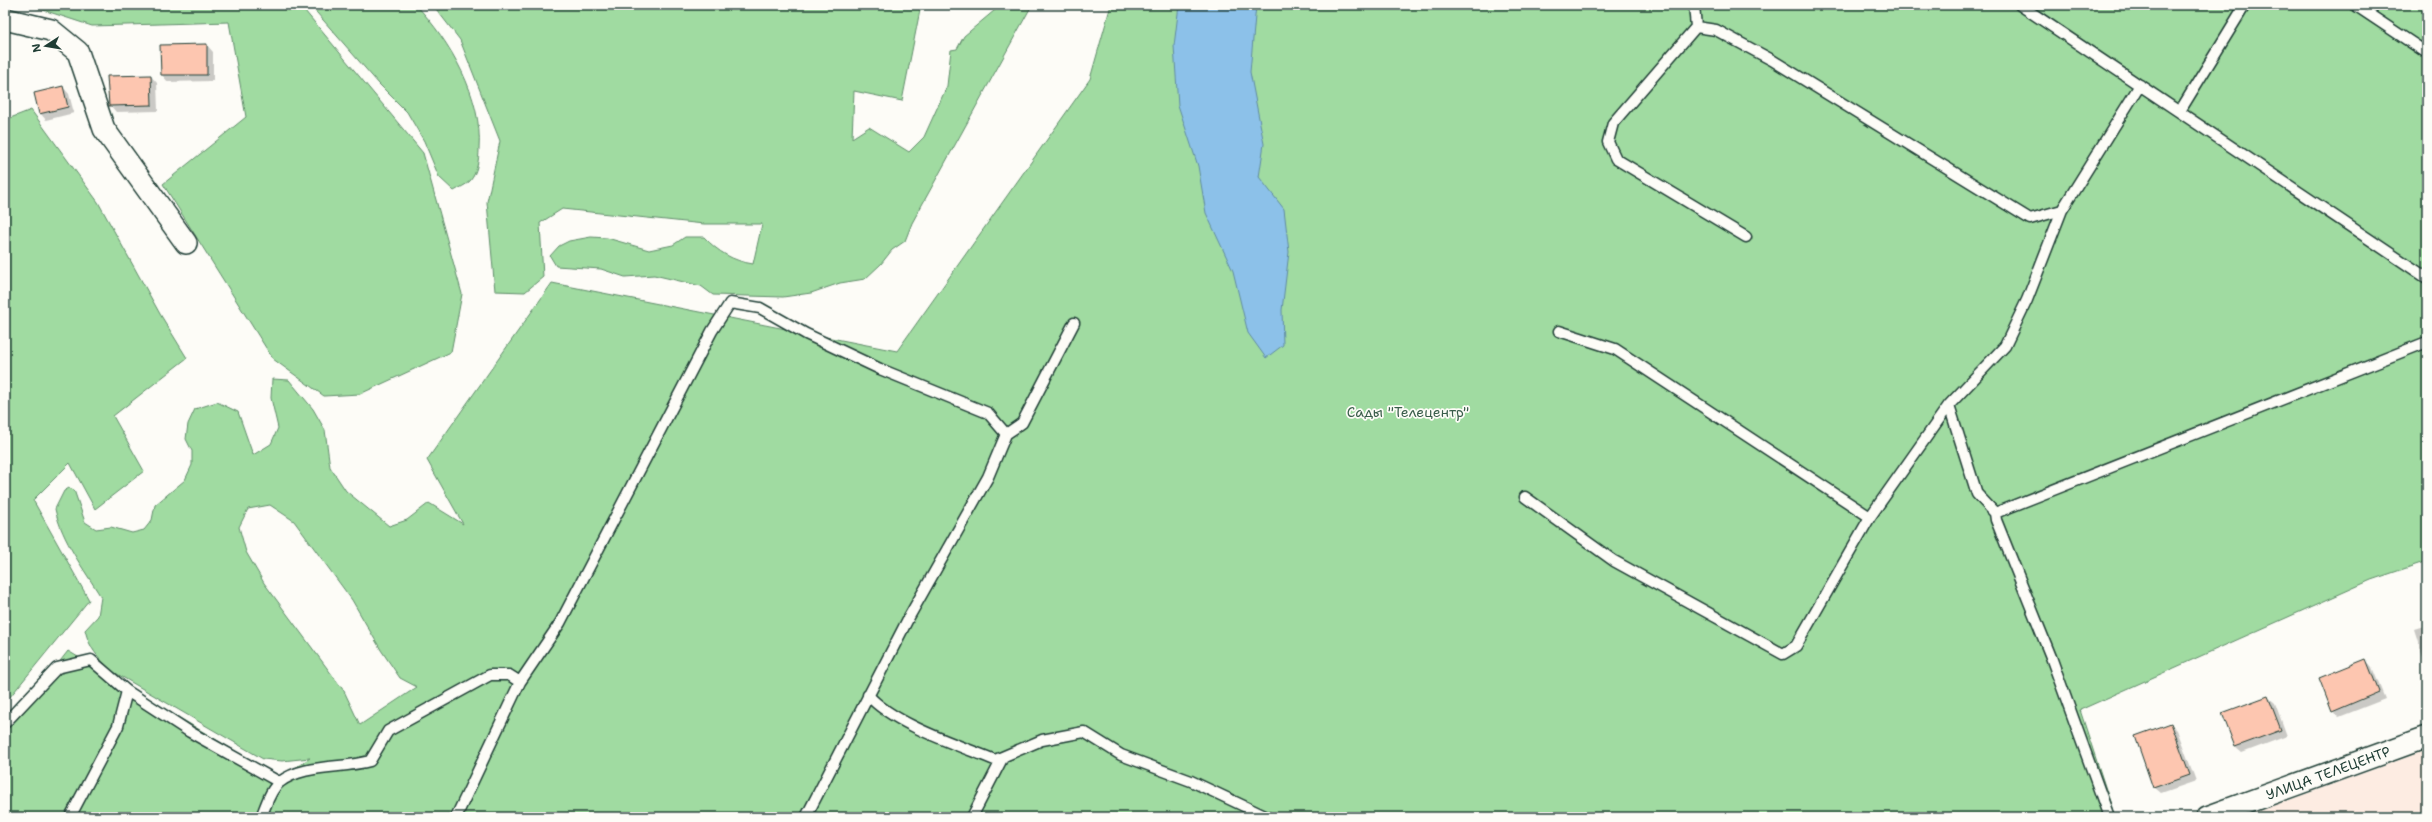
<svg xmlns="http://www.w3.org/2000/svg" width="2432" height="822" font-family="'Shantell Sans',sans-serif">
  <style>
    .built { fill: #fdece2 }
    .green { fill: #a0dba1; stroke: #608c6a; fill-rule: evenodd }
    .water { fill: #8cc1e9; stroke: #608ca1 }
    .shadow { fill: #0003 }
    .building { fill: #fdc6b0; stroke: #1f3d34 }
    .lines { fill: none; stroke-linecap: round; stroke-linejoin: round }
    .lane-casing { stroke: #1f3d34; stroke-width: 13 }
    .street-casing { stroke: #1f3d34; stroke-width: 24 }
    .lane { stroke: #fdfcf7; stroke-width: 10 }
    .street { stroke: #fdfcf7; stroke-width: 21 }
    .labels { text-anchor: middle; dominant-baseline: central; stroke-width: 3.5; stroke-linejoin: round; paint-order: stroke }
    .park-label { font-size: 14px; fill: #395d4a; stroke: #fdfcf7 }
    .street-label { font-size: 14px; fill: #1f3d34; stroke: #fdfcf7 }
  </style>
  <rect width="100%" height="100%" fill="#fdfcf7"/>
  <filter id="ink" filterUnits="userSpaceOnUse"><feTurbulence type="fractalNoise" baseFrequency=".025" numOctaves="2"/><feDisplacementMap in="SourceGraphic" scale="8" xChannelSelector="R" yChannelSelector="G"/><feConvolveMatrix kernelMatrix="1 2 1 2 8 2 1 2 1" color-interpolation-filters="sRGB"/></filter>
  <g filter="url(#ink)">
    <path class="built" d="M2427,750V817H2242Z"/>
    <path class="green" d="M28,5H252L254,7L256,5H300L423,153L462,294L451,352L360,394L324,396L273,359L163,184L246,117L229,22L92,26Z
      M310,5H416C450,41 483,98 479,149C479,160 477,173 470,181C466,185 459,188 454,191L439,177L424,141L407,112L379,84Z
      M433,5H921L902,101L854,91L852,138L869,127L909,152L924,137L947,86L951,50L957,49L964,36L1001,5H1032L912,223L905,241L892,250L881,264L865,279L840,283L811,293L783,297L713,295L701,286L654,275L625,277L601,269L556,266L550,256L559,246L569,241L591,237L607,238L649,250L673,245L685,237H704C718,252 733,261 753,264L762,224H704L562,209L540,223L543,277L525,292L495,291L487,202L500,141L460,40Z
      M1111,5H2427V561L2371,580L2080,710L2115,817H5V731L68,651L280,778L310,758L282,761L263,759L112,671C98,657 90,650 85,630L98,616L101,597C84,569 62,541 55,509L64,491L69,488L74,490L85,522L96,529L111,527L132,533L144,530L152,520L155,505L185,480L192,465V451L186,439L188,424L195,409L217,402L238,412L253,455L271,444L278,428L271,398L272,379L289,380L313,409L325,430L330,467L346,491L389,526L407,520L429,503L463,524L427,460L552,283L897,351L1090,79ZM270,505L294,521L352,600L381,650L400,678L417,687L360,725L344,691L264,583L246,552L239,527L248,509Z
      M31,110L98,202L160,314L187,358L113,416L144,471L95,509L70,463L33,500L89,600L5,703V120Z"/>
    <path class="water" d="M1179,5H1256L1250,72L1264,144L1259,177L1284,209L1289,252L1282,310L1283,345L1266,358L1248,333L1233,271L1206,213L1198,166L1178,105L1174,46Z"/>
    <path class="shadow" d="M207,45L213,52V81L168,82L162,75L161,46Z
      M5,58L9,63V86H5Z
      M151,76L157,83L158,111L116,112L110,105Z
      M63,87L69,94L74,113L46,120L40,113Z
      M2427,625V670L2414,629Z
      M2366,660L2372,667L2385,699L2339,717L2333,711Z
      M2268,697L2275,703L2287,736L2242,753L2235,747Z
      M2171,724L2177,730L2196,781L2161,793L2154,787Z"/>
    <path class="building" d="M207,44V75H161L160,45Z
      M151,75L152,105L109,106L107,76Z
      M63,86L68,107L39,114L34,93Z
      M2366,659L2379,692L2332,712L2319,678Z
      M2268,696L2281,730L2235,747L2222,713Z
      M2171,723L2190,775L2153,788L2135,736Z"/>
    <g class="lines">
      <defs>
        <path id="lane" d="M1694,5L1696,27
          M2020,5L2427,278
          M2355,5L2427,53
          M2180,111L2245,5
          M1746,237L1616,159L1608,142L1613,123L1696,27L1716,30L1772,60L2030,219L2062,210
          M1559,331L1615,349L1870,517
          M1949,405L1977,494L1995,513
          M1006,434L1022,423L1074,323
          M1525,497L1614,561L1783,654L1796,646L1870,517L1949,405L2005,346L2027,300L2062,210L2140,85
          M868,695C893,724 958,745 995,760L1042,740L1084,732L1121,755L1191,781L1267,817
          M5,723L57,668L91,660L127,691
          M70,817L118,726L127,691L190,732L279,782
          M261,817C266,806 270,789 280,782C303,764 341,769 370,761L388,731L490,675H509L520,682
          M456,817L520,682L560,623L712,331L730,303L760,308L806,334L880,369L988,413L1006,434L988,477L909,617L806,817
          M972,817L1003,757
          M2109,817L2051,657L1996,520L1995,513L2427,342"/>
        <g id="street">
          <path d="M5,19L51,30L78,52L104,129L186,243"/>
          <path id="s1" d="M2207,817L2427,737"/>
        </g>
      </defs>
      <use href="#lane" class="lane-casing"/>
      <use href="#street" class="street-casing"/>
      <use href="#lane" class="lane"/>
      <use href="#street" class="street"/>
    </g>
  </g>
  <g class="labels">
    <g class="park-label">
      <text x="1408" y="412">Сады "Телецентр"</text>
    </g>
    <g class="street-label">
      <text stroke="none"><textPath href="#s1" startOffset="129">УЛИЦА ТЕЛЕЦЕНТР</textPath></text>
    </g>
  </g>
  <rect width="2432" height="822" fill="none" stroke="#fdfcf7" stroke-width="20"/>
  <rect x="10" y="10" width="2412" height="802" fill="none" stroke="#1f3d34" stroke-width="1.5" filter="url(#ink)"/>
  <g transform="translate(46 46) rotate(258)" stroke="#fdfcf7" stroke-width="3" paint-order="stroke">
  <path d="M0-3L7 15L0 10L-7 15Z" fill="#1f3d34"/>
  <text y="-6" font-size="11" font-weight="bold" text-anchor="middle" fill="#1f3d34">N</text>
  </g>
</svg>
